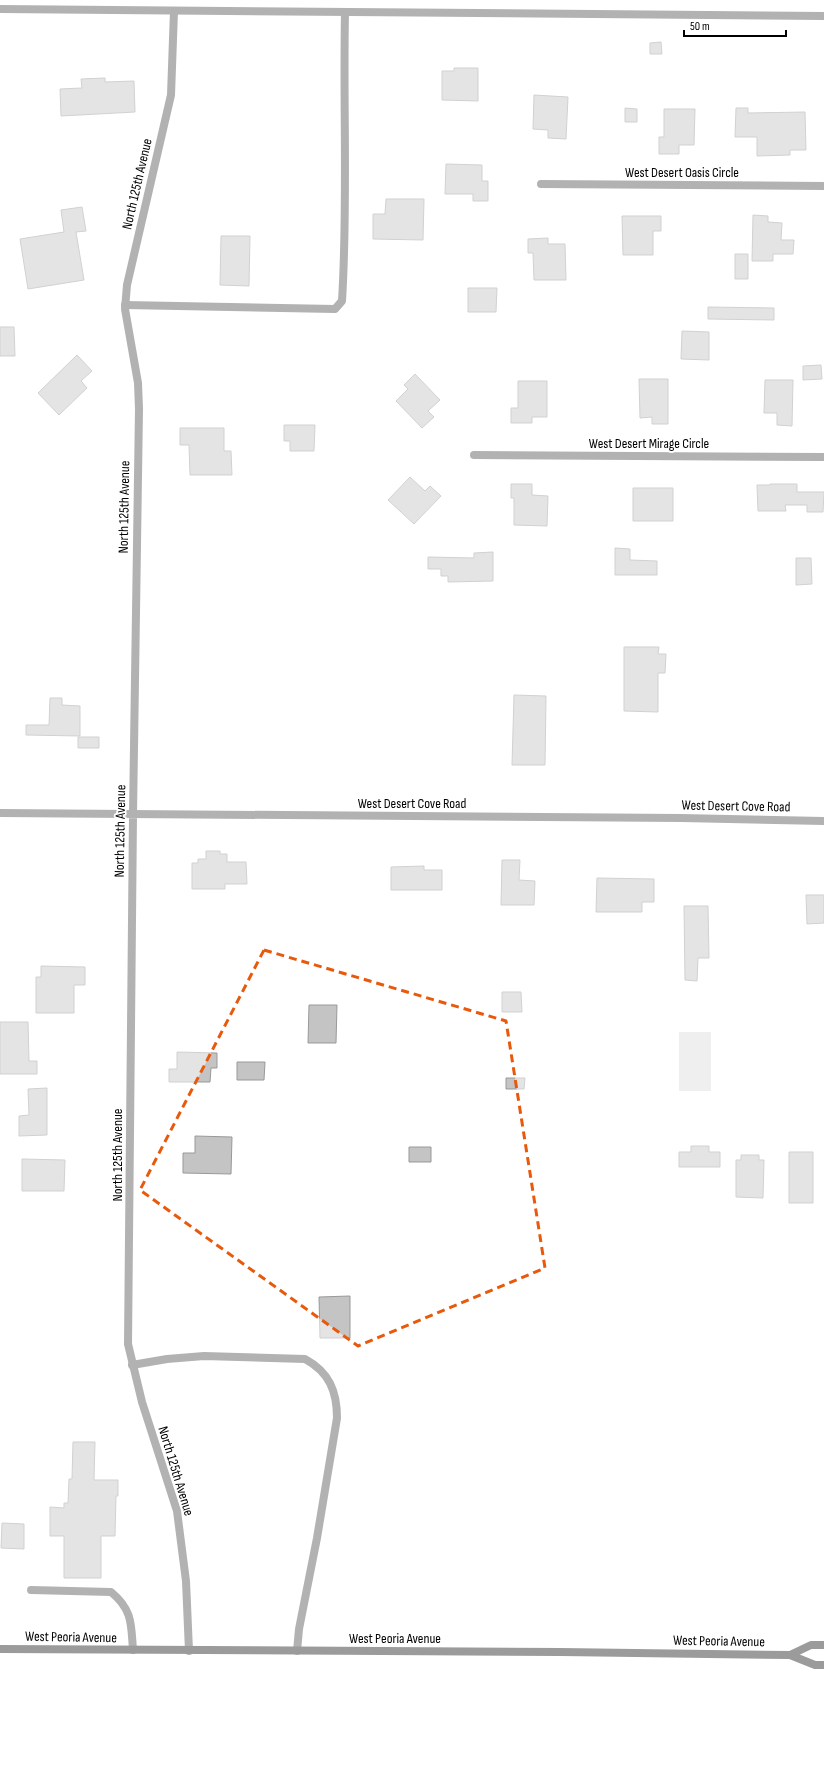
<svg xmlns="http://www.w3.org/2000/svg" width="824" height="1781" font-family="'Sofia Sans Condensed',sans-serif">
  <style>
    .green { fill: #dcdcdc }
    .building { fill: #c4c4c4; stroke: #999 }
    .lines { fill: none; stroke-linecap: round; stroke-linejoin: round }
    .service { stroke: #555; stroke-width: 8 }
    .minor { stroke: #555; stroke-width: 8 }
    .tertiary { stroke: #555; stroke-width: 8 }
    .secondary { stroke: #222; stroke-width: 8 }
    .marked { fill: none; stroke: #e8590c; stroke-width: 3; stroke-dasharray: 8 5; stroke-linejoin: round }
    .labels { text-anchor: middle; dominant-baseline: central; stroke-width: 3.5; stroke-linejoin: round; paint-order: stroke }
    .street-label { font-size: 14px; fill: #000; stroke: #fff }
  </style>
  <rect width="100%" height="100%" fill="#fff"/>
  <path class="green" d="M679,1032H711V1091H679Z"/>
  <path class="building" d="M661,42L662,54H650V43Z
    M454,68H478V101L442,100V71H454Z
    M105,78V82L134,81L135,112L61,116L60,89L82,88L81,79Z
    M534,95L568,97L566,139L548,138V130L533,129Z
    M625,108L637,109V122H625Z
    M736,108H748V113L805,112L806,150H790V155L757,156V137H735Z
    M664,109H695L694,145H679V154H659V137H664Z
    M446,164L482,165V181H488V201H473V194H445Z
    M386,199H424L423,240L373,239V214H385Z
    M82,207L86,231L76,232L84,280L28,289L20,239L64,232L61,210Z
    M753,215L768,216V222L782,223L781,240H794L793,254H773V261H752Z
    M622,216H661V231H653V255H623Z
    M221,236H250L249,286L220,285Z
    M548,238V244H565L566,280H534L533,253H528V239Z
    M735,254H748V279H735Z
    M468,288H497L496,312H468Z
    M708,307L774,308V320L708,319Z
    M0,327H14L15,356H0Z
    M682,331L709,332V360L681,359Z
    M77,355L92,371L81,381L87,388L59,415L38,393Z
    M821,365L822,379L803,380V366Z
    M415,374L440,400L428,411L434,417L422,428L396,401L408,389L404,385Z
    M639,379H668V424H652V417L640,418Z
    M765,380H793L792,426L777,425V413H764Z
    M518,381H547V417H532V423H511V408H518Z
    M284,425H315L314,451H290V441H284Z
    M180,428H224V451H231L232,475H190L189,445H180Z
    M410,477L425,491L430,486L441,496L414,524L388,500Z
    M511,484H532V495L548,496L547,526L514,525V498H511Z
    M770,484H797V492H824L823,512H807V505H785L786,511H758L757,485H770Z
    M633,488H673V521H633Z
    M615,548L630,549V560L657,561V575H615Z
    M493,552V581L448,582V576H441V569H428V557L474,558V553Z
    M796,558H811L812,584L796,585Z
    M624,647H659L658,654H666L665,673H658V712L624,711Z
    M514,695L546,696L545,765H512Z
    M50,698H62V705L80,706V736L26,735V725H49Z
    M78,737H99V748H78Z
    M206,851H220V854H227V862H246L247,884H225V889H192V863H198V859H206Z
    M502,860H520L519,880L535,881L534,905H501Z
    M424,866V870H442V890H391V867Z
    M597,878L654,879V902H642V912H596Z
    M806,895H824V923L807,924Z
    M684,906H708L709,958H698L697,981L685,980Z
    M41,966L85,967V985H74V1013H36V977H41Z
    M502,992H521L522,1012H502Z
    M309,1005H337L336,1043H308Z
    M0,1022H28L29,1061H37V1074H0Z
    M177,1052L217,1053V1068H211L210,1082H169V1069H177Z
    M237,1062H265L264,1080H237Z
    M506,1078H525L524,1089H506Z
    M47,1088V1135L19,1136V1116L29,1115L28,1089Z
    M195,1136L232,1137L231,1174L183,1173V1153H195Z
    M691,1146H709V1152H720V1167H679V1152H691Z
    M409,1147H431V1162H409Z
    M789,1152H813V1203H789Z
    M741,1155H759V1160H764L763,1198L736,1197V1160H741Z
    M22,1159L65,1160L64,1191H22Z
    M350,1296V1338H320L319,1297Z
    M73,1442H95L94,1480H118V1496H116L115,1536H101V1578H64V1536H50V1507L64,1508V1503H68L69,1479H72Z
    M2,1523L24,1524V1549L1,1548Z"/>
  <g class="lines">
    <path class="service" d="M125,305L335,309L342,301C348,205 343,109 345,12
      M132,1365L167,1359L204,1356L305,1359C329,1372 337,1391 337,1418L317,1538L299,1629L297,1651
      M31,1590L111,1592C133,1610 131,1625 133,1650"/>
    <path class="minor" d="M174,11L171,95L127,285L125,309L138,383L139,409L133,815L128,1344L142,1402L177,1511L186,1581L189,1651
      M541,184L824,186
      M474,455L824,457
      M0,813L681,818L824,821"/>
    <path class="tertiary" d="M0,9L824,16"/>
    <path class="secondary" d="M0,1649L561,1652L790,1655L815,1665H824
      M790,1655L811,1645H824"/>
  </g>
  <path d="M0 0H824V1781H0ZM264,950L506,1021L545,1268L358,1346L140,1190Z" fill="#fff" fill-opacity=".55" fill-rule="evenodd"/>
  <path class="marked" d="M264,950L506,1021L545,1268L358,1346L140,1190Z"/>
  <g class="labels">
    <g class="street-label">
      <text x="682" y="172">West Desert Oasis Circle</text>
      <text transform="translate(137 184) rotate(-77)">North 125th Avenue</text>
      <text x="649" y="443">West Desert Mirage Circle</text>
      <text transform="translate(124 507) rotate(-89)">North 125th Avenue</text>
      <text x="412" y="803">West Desert Cove Road</text>
      <text transform="translate(736 806) rotate(1)">West Desert Cove Road</text>
      <text transform="translate(120 831) rotate(-89)">North 125th Avenue</text>
      <text transform="translate(117 1155) rotate(-90)">North 125th Avenue</text>
      <text transform="translate(176 1471) rotate(73)">North 125th Avenue</text>
      <text transform="translate(71 1637) rotate(1)">West Peoria Avenue</text>
      <text x="395" y="1638">West Peoria Avenue</text>
      <text transform="translate(719 1641) rotate(1)">West Peoria Avenue</text>
    </g>
  </g>
  <path d="M684 30v6h102v-6" fill="none" stroke="#000000" stroke-width="2"/>
  <text x="690" y="30" font-size="12" fill="#000000" stroke="#ffffff" stroke-width="3" paint-order="stroke">50 m</text>
</svg>
